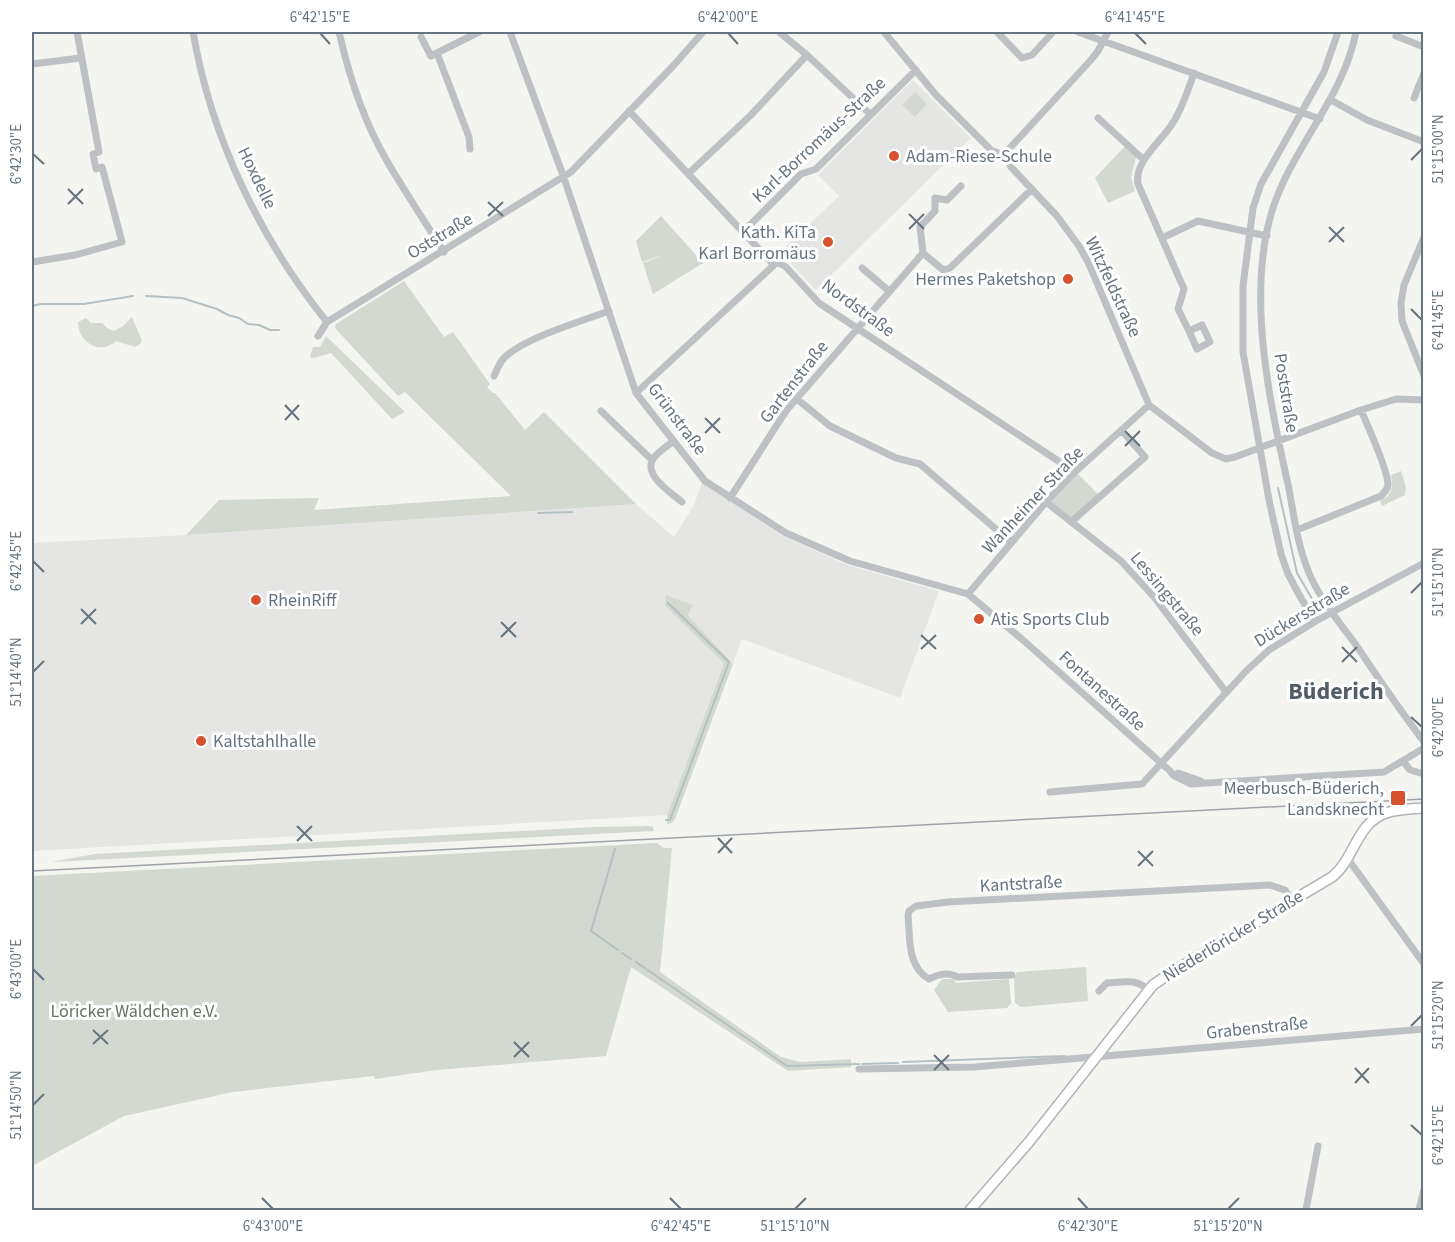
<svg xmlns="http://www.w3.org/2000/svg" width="1455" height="1242" font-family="'Source Sans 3',sans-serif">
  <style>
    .built { fill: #e5e6e4 }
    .green { fill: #d3d9d0 }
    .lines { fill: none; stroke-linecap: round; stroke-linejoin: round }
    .stream { stroke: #b4c0c3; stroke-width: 2 }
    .secondary-casing { stroke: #b0b5b8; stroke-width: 12 }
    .street { stroke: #bdc1c4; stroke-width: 7 }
    .secondary { stroke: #fff; stroke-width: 9 }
    .tram { stroke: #9da3a8; stroke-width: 1.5 }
    .ticks { fill: none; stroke: #65747f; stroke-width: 2 }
    .poi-dot { fill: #d6512e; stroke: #fff; stroke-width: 2 }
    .labels { text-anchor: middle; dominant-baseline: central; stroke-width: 6; stroke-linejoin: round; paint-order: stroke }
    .street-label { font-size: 18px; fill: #65747f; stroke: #fff }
    .poi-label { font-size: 18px; fill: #65747f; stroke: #fff; text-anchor: start }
    .park-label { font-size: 18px; fill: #687763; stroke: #fff }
    .district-label { font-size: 24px; font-weight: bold; fill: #525d65; stroke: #fff }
    .neatline { fill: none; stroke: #65747f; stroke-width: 2 }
    .ticks-label { font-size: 15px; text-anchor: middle; fill: #65747f }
  </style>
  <rect width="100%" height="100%" fill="#f4f4f0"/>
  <path class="built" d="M913,80L971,138L816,290L780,252L839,196L818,175Z
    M702,483L783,536L847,565L939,591L900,698L742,639L733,664L688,615L693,605L665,606L724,662L667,815L32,851V543L186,535L636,504L674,537L693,507Z"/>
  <path class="green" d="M915,92L927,104L915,117L902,105Z
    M1125,146L1136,157L1131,177L1135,191L1108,203L1095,178Z
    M661,216L703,263L653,294L643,263L666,254L642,262L636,241Z
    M404,281L444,337L453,332L490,384L487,387L493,393H495L525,430L544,412L636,504L186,535L219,500L319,498L314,510L511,496L405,392L398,396L335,328L336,324Z
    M132,317L142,341L140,344L135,347L116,341C100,356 78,342 78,322L86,318L91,323H102L107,328L114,331L123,326Z
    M326,336L405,412L392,419L331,353L314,358L310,357L313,347H320Z
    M1401,471L1406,487L1405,495L1382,506L1380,501C1392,495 1393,488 1391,475Z
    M1078,474L1098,494L1071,519L1051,502Z
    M666,595L693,605L688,615L733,664L675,819L672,823L667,824V815L724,663L665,606Z
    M652,826L654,831L51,862L95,854L594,827Z
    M657,843L664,848H672L660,972L781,1057L800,1062L851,1059V1067L788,1071L631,967L606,1056L437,1070L375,1079L374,1076L233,1092L124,1116L32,1166V876Z
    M1086,967L1088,1001L1021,1007L1015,1003L1014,978L1017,972Z
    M942,979H953L956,983L1009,979L1011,1003L1007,1008L948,1012L934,990Z"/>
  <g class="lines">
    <path class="stream" d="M146,296L182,298L217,309L228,315L239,318L248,324L259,325L270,330H279
      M32,306L41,304H84L133,296
      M1278,488L1297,573L1318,609
      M538,513L572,512
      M666,820H670L729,662L668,603
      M615,849L591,931L618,950
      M622,953L631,959
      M636,962L787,1066L859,1064
      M903,1062L1065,1056
      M862,1064L898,1063"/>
    <defs>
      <path id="secondary" d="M970,1210L1029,1142L1153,985L1169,974L1332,877C1355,859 1356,823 1386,813C1397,809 1411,809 1424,808"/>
    </defs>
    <use href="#secondary" class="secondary-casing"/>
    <path class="street" d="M193,32C211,137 260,239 327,322
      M339,32C349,76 364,122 387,161C405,192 425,222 444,252
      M510,32L564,178L636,393L705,481L786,533L850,561L968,594L1023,640L1170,771L1173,775L1191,784L1384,772L1424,748
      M779,32L807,55L870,114
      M884,32L936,95L991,150L1006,156L1011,167L1057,216L1079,246L1088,262L1149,405L1212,453L1226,459L1235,457L1361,410L1396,399L1424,400
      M997,32L1022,58L1032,55L1053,32
      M1078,32L1320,119
      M1356,32C1343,99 1292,147 1272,211C1246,296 1270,404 1289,489C1294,517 1298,547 1309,573C1320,599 1339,622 1356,645C1378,678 1400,710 1424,742
      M1396,36L1424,47
      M421,37L431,56L479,32
      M437,53L469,137L470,149
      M32,64L81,58
      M1414,98L1424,73
      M1331,100L1367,120L1424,142
      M629,111L774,265L777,262L786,267L819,303L1075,472
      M1098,118L1144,160
      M1006,156L1008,150L1090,61L1098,51L1108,32
      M689,173L750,116L807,55
      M743,232L801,174L816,169L916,70
      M1424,237L1404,285L1401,303L1402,321L1424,376
      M1162,238L1198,221L1267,236
      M923,253L920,227L935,211V198L947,200L961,186
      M32,262L75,255L122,242L102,167L96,169L93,154L99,152L77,32
      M862,268L889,291
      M1189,331L1197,349L1210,342L1202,325L1189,331L1178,309L1184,289L1138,184C1134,160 1162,142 1174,121C1183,106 1188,90 1194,73
      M318,336L327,322L571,172L674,65L703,32
      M494,376C497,370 499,364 503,359C523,338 580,322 609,311
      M636,393L774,265
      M797,399L830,426L896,458L920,464L1011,542
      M601,411L652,460
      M674,441C667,446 655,454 652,461C645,477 673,494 682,502
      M730,498L786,411L923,253L943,270L950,268L1032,189
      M1046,502L1121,561L1154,597L1226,692
      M1071,522L1145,457L1122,431
      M1297,530L1381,496C1385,492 1388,489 1388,484C1387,467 1368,427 1361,410
      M968,594L1046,502L1075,472L1149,405
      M1316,621L1302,600L1288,574L1281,554L1269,500L1243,352V286L1253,208L1261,184L1324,72L1338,32
      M1403,761L1410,770L1424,774
      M1178,773L1201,781
      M1050,792L1142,784L1247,670L1269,650L1316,621L1424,563
      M1348,859L1424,964
      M1012,975L957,977C948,971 937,975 929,979C907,967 910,937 908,915L909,911L916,906L948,902L1270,885L1285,890L1292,900
      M1099,991L1107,983C1125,982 1135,978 1149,990
      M859,1069L975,1067L1424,1029
      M1306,1210L1318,1146
      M1419,1210L1424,1189"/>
    <use href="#secondary" class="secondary"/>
    <path class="tram" d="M32,871L1424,799"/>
  </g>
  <path class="ticks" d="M320,33L330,44M728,33L738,44M1135,33L1146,44M33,154L44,164M1411,160L1422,149M68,189L83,204M488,202L503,216M68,204L83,189M909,214L924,229M488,216L503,202M1329,227L1344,242M909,229L924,214M1329,242L1344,227M1411,309L1422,320M285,405L299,420M705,418L720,433M285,420L299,405M1125,431L1140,446M705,433L720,418M1125,446L1140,431M33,561L44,572M1411,593L1422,582M81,609L96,624M501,622L516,637M81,624L96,609M921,635L936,649M501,637L516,622M1342,647L1357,662M921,649L936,635M1342,662L1357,647M33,672L44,661M1411,717L1422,727M297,826L312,841M718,838L732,853M297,841L312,826M1138,851L1153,866M718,853L732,838M1138,866L1153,851M33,969L44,980M1411,1026L1422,1015M93,1030L108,1044M514,1042L529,1057M93,1044L108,1030M934,1055L949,1070M514,1057L529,1042M1355,1068L1369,1083M934,1070L949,1055M1355,1083L1369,1068M33,1105L44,1094M1411,1125L1422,1135M262,1198L273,1209M670,1198L681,1209M1078,1198L1088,1209M795,1209L806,1198M1228,1209L1239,1198"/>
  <g class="poi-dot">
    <circle cx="894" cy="156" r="6"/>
    <circle cx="828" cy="242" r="6"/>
    <circle cx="1068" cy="279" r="6"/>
    <circle cx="256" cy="600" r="6"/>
    <circle cx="979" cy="619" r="6"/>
    <circle cx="201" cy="741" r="6"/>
    <rect x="1390" y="790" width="16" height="16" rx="3"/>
  </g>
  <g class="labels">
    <g class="street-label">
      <text transform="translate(819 140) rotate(-43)">Karl-Borromäus-Straße</text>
      <text transform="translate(257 178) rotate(64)">Hoxdelle</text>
      <text transform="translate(440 236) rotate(-31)">Oststraße</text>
      <text transform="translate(1113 287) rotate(65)">Witzfeldstraße</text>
      <text transform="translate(858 308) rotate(36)">Nordstraße</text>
      <text transform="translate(794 382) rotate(-52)">Gartenstraße</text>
      <text transform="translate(1286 393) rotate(81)">Poststraße</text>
      <text transform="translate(677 419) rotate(53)">Grünstraße</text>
      <text transform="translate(1033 500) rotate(-47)">Wanheimer Straße</text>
      <text transform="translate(1167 594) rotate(50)">Lessingstraße</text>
      <text transform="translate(1302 615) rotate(-31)">Dückersstraße</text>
      <text transform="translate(1102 691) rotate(42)">Fontanestraße</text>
      <text transform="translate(1021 884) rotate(-3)">Kantstraße</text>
      <text transform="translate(1233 936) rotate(-31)">Niederlöricker Straße</text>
      <text transform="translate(1257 1028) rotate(-6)">Grabenstraße</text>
    </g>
    <g class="poi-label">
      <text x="906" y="156">Adam-Riese-Schule</text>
      <text x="816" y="232" text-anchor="end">Kath. KiTa<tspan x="816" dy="21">Karl Borromäus</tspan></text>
      <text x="1056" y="279" text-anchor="end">Hermes Paketshop</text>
      <text x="268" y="600">RheinRiff</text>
      <text x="991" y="619">Atis Sports Club</text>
      <text x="213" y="741">Kaltstahlhalle</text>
      <text x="1384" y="788" text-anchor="end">Meerbusch-Büderich,<tspan x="1384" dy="21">Landsknecht</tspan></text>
    </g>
    <g class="park-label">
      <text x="134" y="1011">Löricker Wäldchen e.V.</text>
    </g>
    <g class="district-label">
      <text x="1336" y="691">Büderich</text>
    </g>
  </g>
  <rect width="1455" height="1242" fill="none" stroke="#ffffff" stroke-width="66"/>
  <rect x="33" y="33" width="1389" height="1176" class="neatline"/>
  <g class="ticks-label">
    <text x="320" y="22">6°42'15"E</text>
    <text x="728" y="22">6°42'00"E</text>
    <text x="1135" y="22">6°41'45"E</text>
    <text transform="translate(1438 149) rotate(-90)" y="5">51°15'00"N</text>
    <text transform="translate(16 154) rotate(-90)" y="5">6°42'30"E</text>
    <text transform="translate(1438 320) rotate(-90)" y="5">6°41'45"E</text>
    <text transform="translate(16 561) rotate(-90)" y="5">6°42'45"E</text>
    <text transform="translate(1438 582) rotate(-90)" y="5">51°15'10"N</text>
    <text transform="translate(16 672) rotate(-90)" y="5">51°14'40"N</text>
    <text transform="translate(1438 727) rotate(-90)" y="5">6°42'00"E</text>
    <text transform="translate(16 969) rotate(-90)" y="5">6°43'00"E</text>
    <text transform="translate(1438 1015) rotate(-90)" y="5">51°15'20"N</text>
    <text transform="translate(16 1105) rotate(-90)" y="5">51°14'50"N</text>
    <text transform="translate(1438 1135) rotate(-90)" y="5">6°42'15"E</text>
    <text x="273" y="1231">6°43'00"E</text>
    <text x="681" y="1231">6°42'45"E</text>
    <text x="795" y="1231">51°15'10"N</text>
    <text x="1088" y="1231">6°42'30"E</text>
    <text x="1228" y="1231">51°15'20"N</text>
  </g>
</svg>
